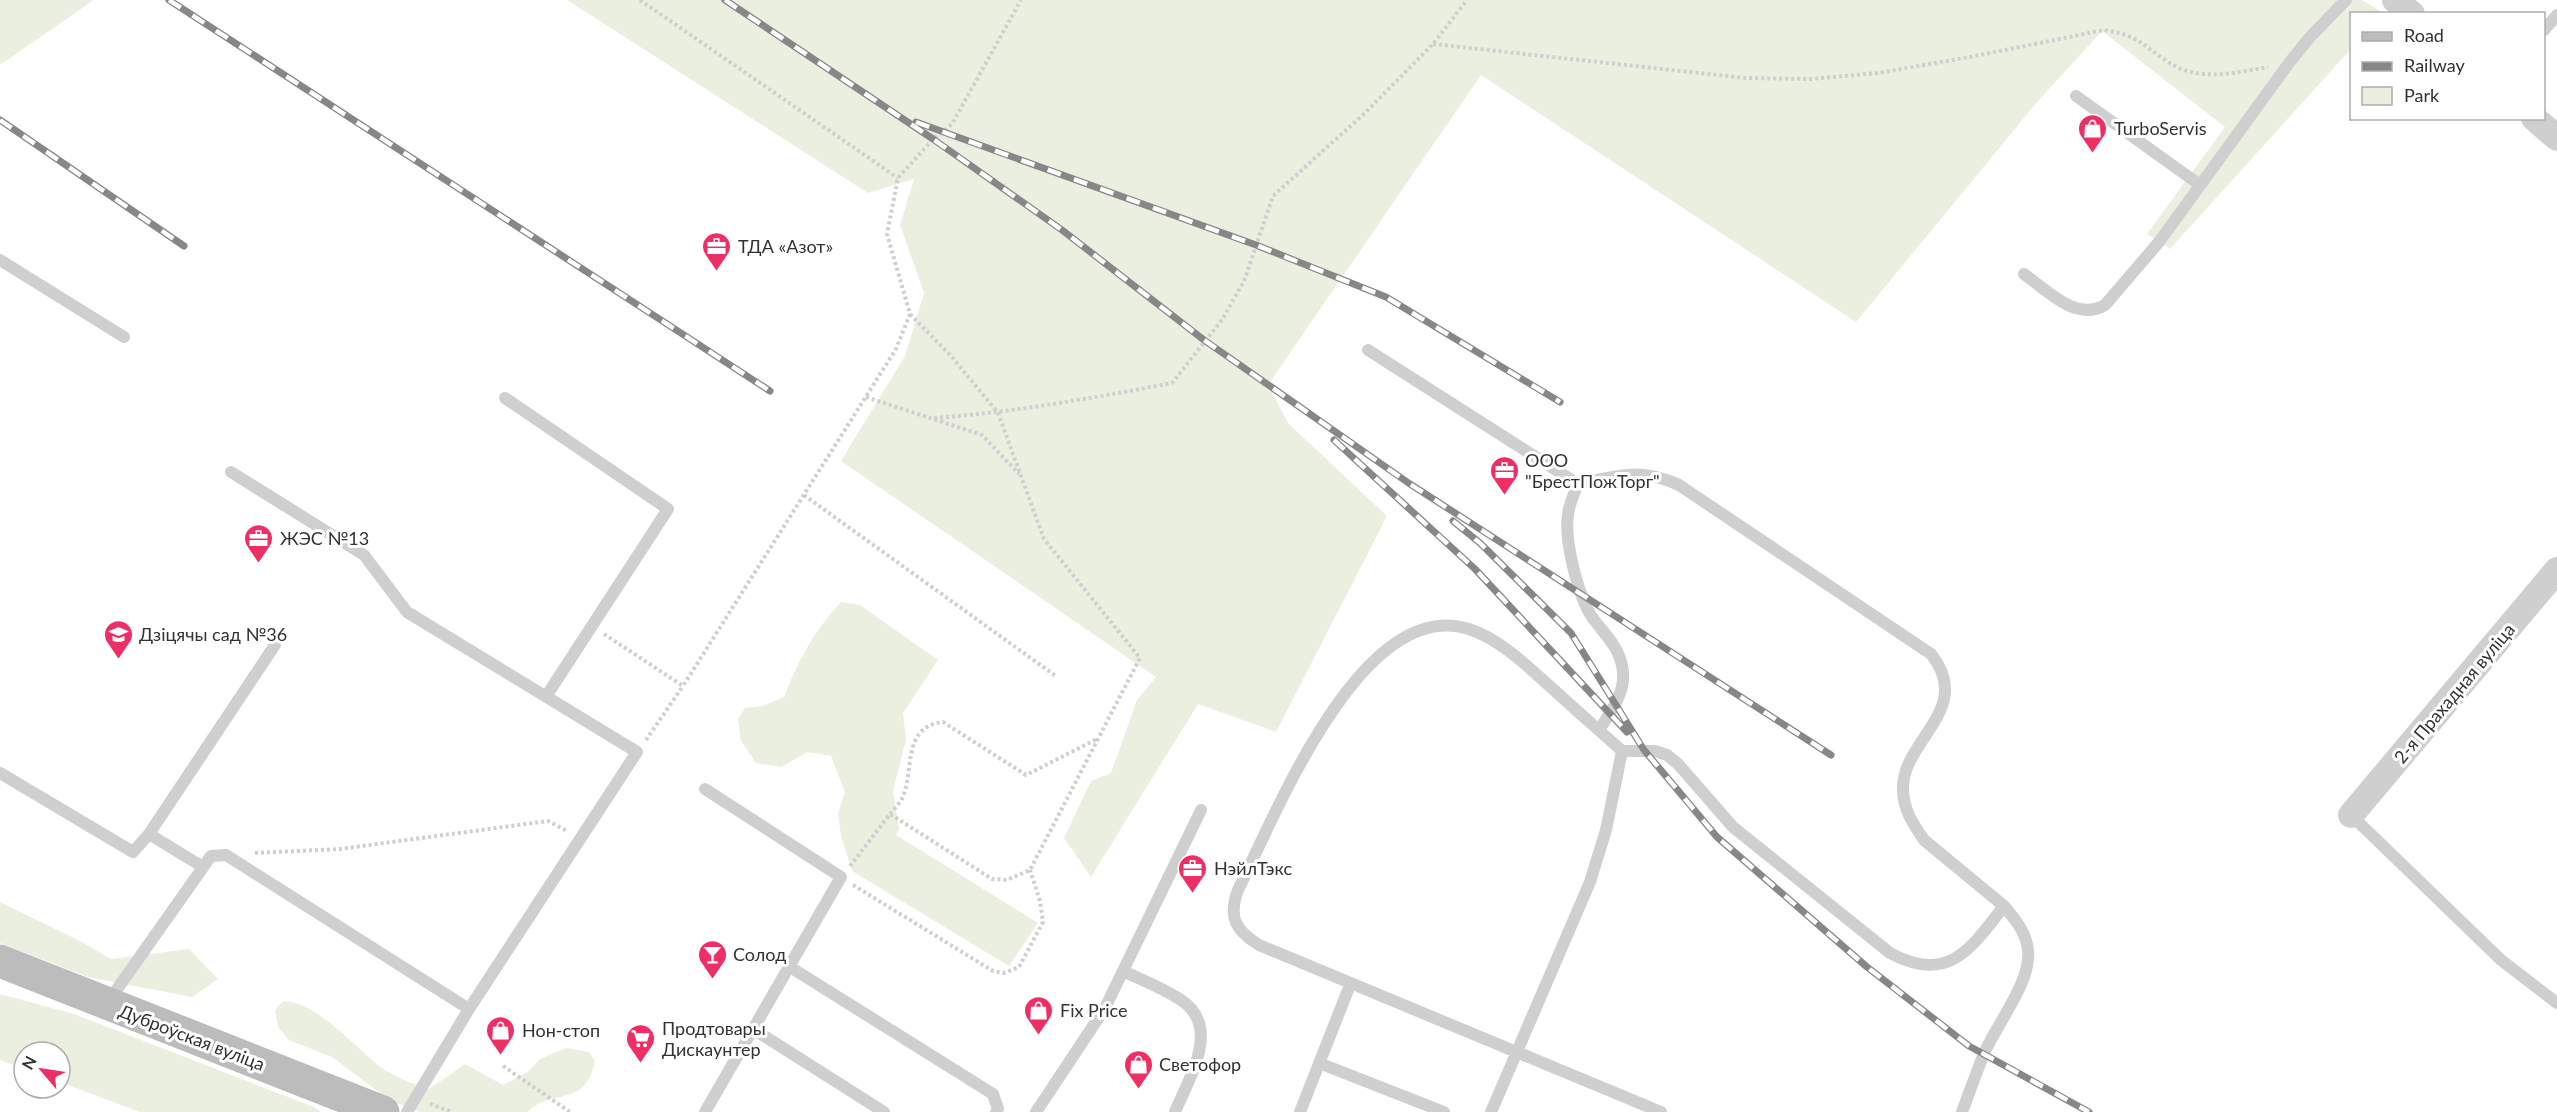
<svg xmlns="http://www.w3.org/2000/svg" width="2557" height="1112" font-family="Lato,sans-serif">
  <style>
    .green { fill: #ebefe0 }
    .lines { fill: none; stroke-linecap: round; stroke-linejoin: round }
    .path { stroke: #cfcfcf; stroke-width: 4; stroke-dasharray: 3 3; stroke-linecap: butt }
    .lane { stroke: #cfcfcf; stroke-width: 12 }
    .street { stroke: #cfcfcf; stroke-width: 26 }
    .secondary { stroke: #bcbcbc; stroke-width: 33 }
    .rail-casing { stroke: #878787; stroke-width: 7 }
    .rail { stroke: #fff; stroke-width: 4.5; stroke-dasharray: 14; stroke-linecap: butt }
    .labels { text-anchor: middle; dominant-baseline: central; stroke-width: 6; stroke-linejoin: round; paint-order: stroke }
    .poi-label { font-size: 18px; fill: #323232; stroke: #fff; text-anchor: start }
    .street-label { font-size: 18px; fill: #323232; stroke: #fff }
  </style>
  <rect width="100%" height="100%" fill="#fff"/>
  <path class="green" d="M0,0H94L0,65Z
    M567,0H2362L2383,13L2352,14L2351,49L2170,249L2147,234L2225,127L2102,31L2038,101L1856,322L1481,75L1268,385L1288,423L1387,516L1276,732L1198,704L1091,877L1064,838L1091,781L1111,773L1137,700L1156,677L841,461L905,356L924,293L900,225L914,179L868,193Z
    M841,602L860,605L938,660L903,713L906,740L893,791L899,829L896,835L1038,923L1009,966L852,871L841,836L838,813L845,792L831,756L807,752L782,767L756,763L741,741L738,719L745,708L763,706L784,697C798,660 815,630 841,602Z
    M0,902L80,941L111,959L189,949L218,979L192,997L88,977L0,943Z
    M0,994L74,1014L314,1107L321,1112H140L60,1082V1052H24V1069L0,1060Z
    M283,1001C318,1002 355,1048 382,1068C397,1078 413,1084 429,1089L465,1064L503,1085L528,1072L540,1059L566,1048L589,1052L595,1061C585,1110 551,1087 528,1112H419L389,1100L332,1057L289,1040L278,1027L275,1010Z"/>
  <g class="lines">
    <path class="path" d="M640,0L898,178
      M1433,44L1745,78L1811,79L1878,73L1970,57L2104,30C2117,32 2129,35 2140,42C2154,51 2167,64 2184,70C2211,79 2240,72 2268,67
      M866,397L982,435L1019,474
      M934,418C1015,412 1093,398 1172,383L1222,320L1244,281L1273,196L1366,112L1433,44L1467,0
      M804,495L1057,677
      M604,634L683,686L896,349L910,314L887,234L898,178L933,139L952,124L1021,0
      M646,740L683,686
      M890,814C894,809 899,804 902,799C915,771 901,727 943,722L1026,775L1097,739
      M255,853L340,849L548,821L567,831
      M850,866L890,814L992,879L1007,880L1030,870L1140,658L1044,539L998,413L952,357L910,314
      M853,885L993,971L1004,973L1019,967L1043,922L1040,901L1030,870
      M503,1066L570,1112
      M430,1104L452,1112"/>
    <path class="lane" d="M2544,30L2557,15
      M2076,96L2200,185
      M0,260L124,337
      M2024,274C2048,291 2076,322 2105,305L2159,242L2289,63L2310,37L2346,0
      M1368,350L1578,484C1574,494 1569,504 1568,515C1564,540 1578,596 1592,617C1605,635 1621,648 1623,672C1625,694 1610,713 1599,730
      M505,398L668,509L547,695
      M231,472L364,555L407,612L637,752L469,1009L407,1112
      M1578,484C1617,476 1641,467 1679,485L1931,654C1975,709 1902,740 1903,789C1903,809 1913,824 1924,840L2004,906
      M1622,751C1600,731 1577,711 1554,690C1529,668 1502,640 1469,629C1361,595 1275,817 1238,890C1228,917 1235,930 1259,945L1661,1112
      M0,773L133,852L149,834L203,867
      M2351,815L2501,960L2557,1003
      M149,834L275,645
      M790,967L993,1094L998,1109L996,1112
      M1123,971C1142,980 1163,988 1181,1000C1222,1027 1189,1078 1175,1112
      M108,1002L211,856L226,855L469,1009
      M753,1029L884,1112
      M1319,1063L1444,1112
      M705,1112L841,877L705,789
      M1036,1112L1105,1008L1201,810
      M1300,1112L1350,985
      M1491,1112L1590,882L1606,830L1622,751H1655L1667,755L1678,764L1733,827L1890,953C1948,984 1970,950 2004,906C2015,919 2026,932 2028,950C2032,982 1995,1026 1983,1056C1976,1074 1969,1093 1962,1112"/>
    <path class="street" d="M2395,0L2412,14
      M2534,118L2557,138
      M2351,815L2557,570"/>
    <path class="secondary" d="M0,961L383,1112"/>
    <defs>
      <path id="rail" d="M169,0L770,391
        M725,0L933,139L1062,230L1204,340L1410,484L1831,755
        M0,120L184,246
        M916,122L1256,245L1386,297L1560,402
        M1334,440L1475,569L1627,732
        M1453,521L1480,543L1571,633L1644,750L1717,837L1867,967L1969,1046L2089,1112"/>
    </defs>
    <use href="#rail" class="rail-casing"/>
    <use href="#rail" class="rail"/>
  </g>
  <defs>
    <symbol id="shop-pin" viewBox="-11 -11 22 30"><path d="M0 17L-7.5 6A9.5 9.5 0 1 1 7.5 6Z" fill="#ee2f66" stroke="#fff"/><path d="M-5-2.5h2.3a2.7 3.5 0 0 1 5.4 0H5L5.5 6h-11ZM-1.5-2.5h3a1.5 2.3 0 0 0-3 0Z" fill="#fff"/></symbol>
    <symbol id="office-pin" viewBox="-11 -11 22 30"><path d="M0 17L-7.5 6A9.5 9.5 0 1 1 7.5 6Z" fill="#ee2f66" stroke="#fff"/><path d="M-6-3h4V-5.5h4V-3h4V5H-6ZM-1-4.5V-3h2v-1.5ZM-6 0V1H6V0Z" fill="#fff"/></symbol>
    <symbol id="school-pin" viewBox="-11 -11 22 30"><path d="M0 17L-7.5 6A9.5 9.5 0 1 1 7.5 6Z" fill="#ee2f66" stroke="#fff"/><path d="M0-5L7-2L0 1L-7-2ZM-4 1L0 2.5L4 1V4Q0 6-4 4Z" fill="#fff"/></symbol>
    <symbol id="bar-pin" viewBox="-11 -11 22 30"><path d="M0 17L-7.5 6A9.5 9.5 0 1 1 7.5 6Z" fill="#ee2f66" stroke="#fff"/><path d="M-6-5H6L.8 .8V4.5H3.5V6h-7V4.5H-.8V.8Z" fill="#fff"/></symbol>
    <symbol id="supermarket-pin" viewBox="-11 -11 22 30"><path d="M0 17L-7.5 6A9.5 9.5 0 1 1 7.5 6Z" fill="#ee2f66" stroke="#fff"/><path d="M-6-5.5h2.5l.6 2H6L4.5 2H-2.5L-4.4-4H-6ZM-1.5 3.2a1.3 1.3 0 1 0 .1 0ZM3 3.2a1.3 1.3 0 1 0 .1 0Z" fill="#fff"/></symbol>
  </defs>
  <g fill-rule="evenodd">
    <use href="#shop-pin" x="2076" y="112" width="33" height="45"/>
    <use href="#office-pin" x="700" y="230" width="33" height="45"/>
    <use href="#office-pin" x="1488" y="454" width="33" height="45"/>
    <use href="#office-pin" x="242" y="522" width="33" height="45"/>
    <use href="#school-pin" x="102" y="618" width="33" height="45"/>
    <use href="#office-pin" x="1176" y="852" width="33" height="45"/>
    <use href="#bar-pin" x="696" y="938" width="33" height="45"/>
    <use href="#shop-pin" x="1022" y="994" width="33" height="45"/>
    <use href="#shop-pin" x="484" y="1014" width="33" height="45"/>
    <use href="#supermarket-pin" x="624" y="1022" width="33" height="45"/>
    <use href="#shop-pin" x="1122" y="1048" width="33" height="45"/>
  </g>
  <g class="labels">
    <g class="poi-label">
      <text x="2114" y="128">TurboServis</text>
      <text x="738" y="246">ТДА «Азот»</text>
      <text x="1525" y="460">ООО<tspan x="1525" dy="21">"БрестПожТорг"</tspan></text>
      <text x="280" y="538">ЖЭС №13</text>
      <text x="139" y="634">Дзіцячы сад №36</text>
      <text x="1214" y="868">НэйлТэкс</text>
      <text x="733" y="954">Солод</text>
      <text x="1060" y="1010">Fix Price</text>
      <text x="662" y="1028">Продтовары<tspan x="662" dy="21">Дискаунтер</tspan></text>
      <text x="522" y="1030">Нон-стоп</text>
      <text x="1159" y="1064">Светофор</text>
    </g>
    <g class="street-label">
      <text transform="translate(2454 693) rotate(-50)">2-я Прахадная вуліца</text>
      <text transform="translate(192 1037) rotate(21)">Дуброўская вуліца</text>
    </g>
  </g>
  <rect x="2350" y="12" width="195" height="108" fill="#ffffff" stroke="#adadad" stroke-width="1.5"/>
  <rect x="2362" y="32" width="30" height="9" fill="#bcbcbc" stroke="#adadad" stroke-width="1.5"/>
  <text x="2404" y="42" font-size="18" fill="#323232">Road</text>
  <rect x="2362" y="62" width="30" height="9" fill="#878787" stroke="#adadad" stroke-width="1.5"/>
  <text x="2404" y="72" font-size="18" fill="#323232">Railway</text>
  <rect x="2362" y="87" width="30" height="18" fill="#ebefe0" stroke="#adadad" stroke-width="1.5"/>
  <text x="2404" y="102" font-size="18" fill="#323232">Park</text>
  <g transform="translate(42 1070) rotate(299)"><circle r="28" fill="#ffffff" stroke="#adadad" stroke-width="1.5"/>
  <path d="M0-4.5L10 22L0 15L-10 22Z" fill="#ee2f66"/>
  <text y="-9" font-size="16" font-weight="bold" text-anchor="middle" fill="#323232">N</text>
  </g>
</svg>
